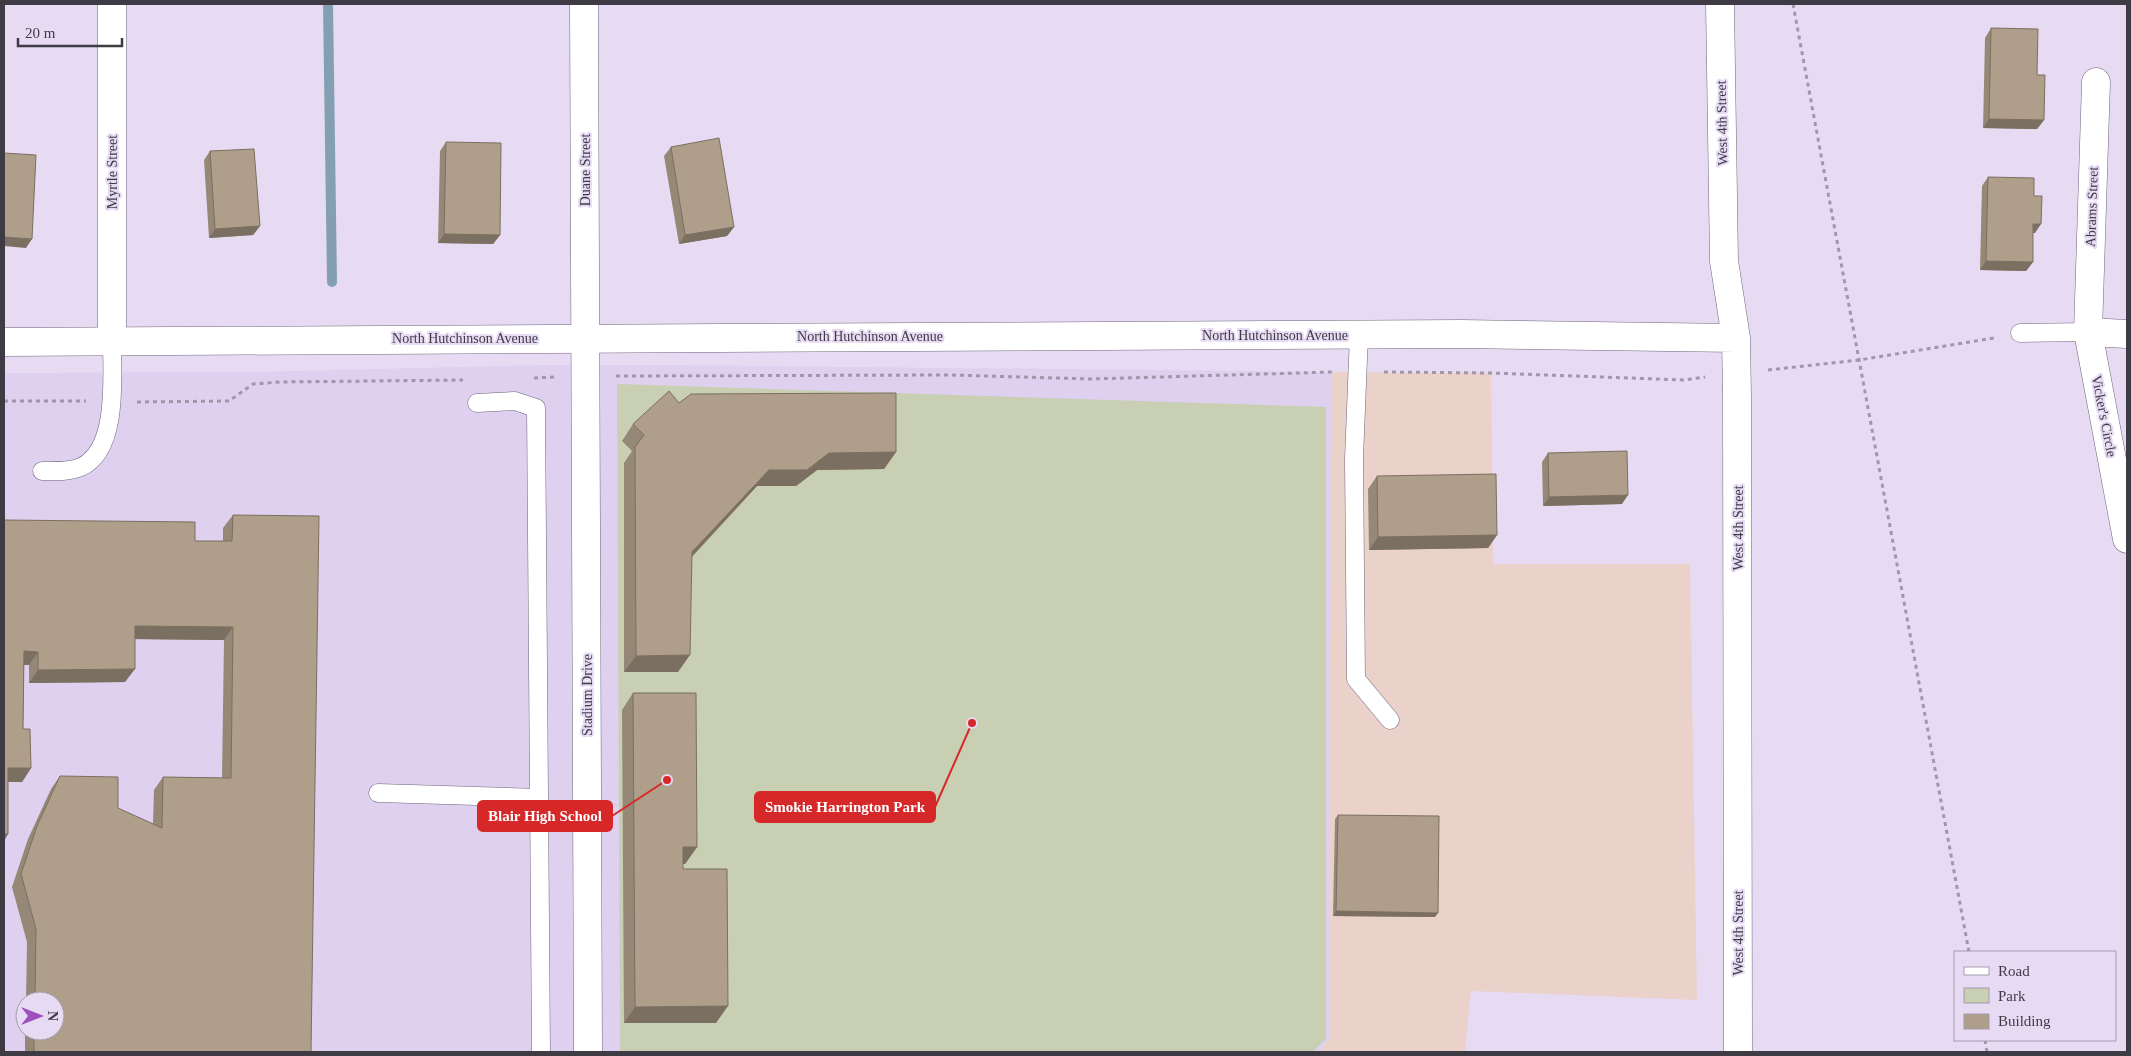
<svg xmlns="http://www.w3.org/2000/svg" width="2131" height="1056" font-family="'Times New Roman',serif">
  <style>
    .industrial { fill: #ead1c9 }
    .built { fill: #dfd0f0; fill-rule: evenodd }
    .green { fill: #c8cfb2 }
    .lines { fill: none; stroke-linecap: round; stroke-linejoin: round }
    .stream { stroke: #849fb2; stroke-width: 10 }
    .lane-casing { stroke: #6f657a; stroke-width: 19 }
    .street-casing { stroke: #6f657a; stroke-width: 29 }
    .secondary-casing { stroke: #6f657a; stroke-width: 29 }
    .path { stroke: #a097aa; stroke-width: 3; stroke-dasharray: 4 4; stroke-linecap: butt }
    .lane { stroke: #fff; stroke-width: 18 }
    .street { stroke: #fff; stroke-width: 28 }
    .secondary { stroke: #fff; stroke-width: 28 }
    .wall { fill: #968876 }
    .shaded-wall { fill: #7a6f60 }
    .building { fill: #af9e89; stroke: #7a6f60 }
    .labels { text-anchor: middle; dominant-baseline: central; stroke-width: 4; stroke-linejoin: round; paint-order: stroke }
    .street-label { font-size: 14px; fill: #3f3b45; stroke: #e7dbf4 }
    .leader { fill: none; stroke: #d62828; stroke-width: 2 }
    .callout-dot { fill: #d62828; stroke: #e7dbf4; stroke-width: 2 }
    .callout { fill: #d62828; stroke: #d62828; stroke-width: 2 }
    .callout-label { font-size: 15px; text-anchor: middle; font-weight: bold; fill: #fff }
  </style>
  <rect width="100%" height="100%" fill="#e7dbf4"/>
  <path class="industrial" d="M1331,372L1491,373L1493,564H1690L1697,1000L1471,991L1465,1052H1319L1329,1039Z"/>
  <path class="built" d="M542,365H678L1331,372L1329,1039L1319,1052H4V373L252,372ZM25,1001H55V1031H25Z"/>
  <path class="green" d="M617,384L1326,407V1039L1312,1052H620Z"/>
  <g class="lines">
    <path class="stream" d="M328,4L332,282"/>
    <defs>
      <path id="lane" d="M2020,333L2088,332
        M1359,334L1354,459L1356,679L1390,720
        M477,403L515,401L536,408L541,1052
        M42,471C55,471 69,472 81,467C119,450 112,375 112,341
        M378,793L539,798"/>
      <path id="street" d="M112,4V341
        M584,4L588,1052
        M2088,332L2096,82
        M2127,334L2088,332L2127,539"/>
      <path id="secondary" d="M1720,4L1724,261L1736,338L1737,396L1738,1052
        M4,342L1462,334L1736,338"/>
    </defs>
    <use href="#lane" class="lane-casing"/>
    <use href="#street" class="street-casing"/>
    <use href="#secondary" class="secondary-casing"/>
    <path class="path" d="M1793,4L1969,952
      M1768,370L1859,360L1994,338
      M1384,372L1491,373L1684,380L1705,377
      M616,376L951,375L1091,379L1332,372
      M534,378L555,377
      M4,401H86
      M137,402L229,401L253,384L280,382L463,380
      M1985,1040L1987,1052"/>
    <use href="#lane" class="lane"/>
    <use href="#street" class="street"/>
    <use href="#secondary" class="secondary"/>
  </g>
  <path class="wall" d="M1991,28L2037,75L2044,120L2037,129L1983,128L1985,38Z
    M446,142L500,235L493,244L438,243L440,151Z
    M671,147L734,227L727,236L679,244L664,156Z
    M210,151L260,226L253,235L209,238L204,160Z
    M1988,177L2034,196L2035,233H2033V262L2026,271L1980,270L1982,186Z
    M679,403L896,452L884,469L817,470L796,486H757L692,557L678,672H624V463L632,451L622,441L633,424Z
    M1548,453L1622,504L1543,506L1542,462Z
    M1377,476L1497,535L1488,548L1369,550L1368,489Z
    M233,515L311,1052H25V1031H55V1001H26L27,942L12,887L28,839L51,789L60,776L118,808L153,824L154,790L163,777L222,778L224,640L135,639L125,682L29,683V665H24L23,729L31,768L22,782H8L4,520L195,541H223V528Z
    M633,693L697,847L685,864H683V869L716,1023H624L622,710Z
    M1338,815L1435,917L1333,916L1335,819Z"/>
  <path class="shaded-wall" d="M1989,119L2044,120L2037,129L1983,128Z
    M2033,224H2041L2035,233H2027Z
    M260,226L253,235L209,238L215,229Z
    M734,227L727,236L679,244L685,235Z
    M444,234L500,235L493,244L438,243Z
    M4,237L32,239L26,248L4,246Z
    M1986,261L2033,262L2026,271L1980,270Z
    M896,452L884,469L817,470L796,486H757L680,569L692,552L769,470L829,453Z
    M1628,495L1622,504L1543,506L1549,497Z
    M1497,535L1488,548L1369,550L1378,537Z
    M135,626L233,627L224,640L126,639Z
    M24,651L38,652L29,665L15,664Z
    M690,655L678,672H624L636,656Z
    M135,669L125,682L29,683L38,670Z
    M8,768H31L22,782H4Z
    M4,834H8L4,841Z
    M683,847H697L685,864H671Z
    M1336,911L1438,913L1435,917L1333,916Z
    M728,1006L716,1023H624L635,1007Z"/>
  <path class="building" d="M1991,28L2038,29L2037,75H2045L2044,120L1989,119Z
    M719,138L734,227L685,235L671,147Z
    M446,142L501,143L500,235L444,234Z
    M254,149L260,226L215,229L210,151Z
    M4,153L36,155L32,239L4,237Z
    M1988,177L2034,178V196H2042L2041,224H2033V262L1986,261Z
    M669,391L679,403L691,394L896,393V452L829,453L807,470H769L692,552L690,655L636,656L635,447L644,435L633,424Z
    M1627,451L1628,495L1549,497L1548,453Z
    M1496,474L1497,535L1378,537L1377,476Z
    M233,515L319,516L311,1052H34V1031H55V1001H35L36,929L21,874L37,826L60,776L118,777V808L162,828L163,777L231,778L233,627L135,626V669L38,670V652L24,651L23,729H30L31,768H8V834H4V520L195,522V541H232Z
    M633,693H696L697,847H683V869H727L728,1006L635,1007Z
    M1338,815L1439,816L1438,913L1336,911Z"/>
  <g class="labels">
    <g class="street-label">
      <text transform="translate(1722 123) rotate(-91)">West 4th Street</text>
      <text transform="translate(585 170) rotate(-90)">Duane Street</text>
      <text transform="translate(112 172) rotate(-90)">Myrtle Street</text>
      <text transform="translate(2092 207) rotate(-88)">Abrams Street</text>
      <text x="1275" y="335">North Hutchinson Avenue</text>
      <text x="870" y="336">North Hutchinson Avenue</text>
      <text x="465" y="338">North Hutchinson Avenue</text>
      <text transform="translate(2104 416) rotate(79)">Vicker's Circle</text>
      <text transform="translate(1738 528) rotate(-90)">West 4th Street</text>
      <text transform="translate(587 695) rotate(-90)">Stadium Drive</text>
      <text transform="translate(1738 933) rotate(-90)">West 4th Street</text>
    </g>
  </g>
  <path class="leader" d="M972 723L935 807M667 780L612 816"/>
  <g class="callout-dot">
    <circle cx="972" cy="723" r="5"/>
    <circle cx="667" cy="780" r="5"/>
  </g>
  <g class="callout">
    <rect x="755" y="792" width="180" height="30" rx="5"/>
    <rect x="478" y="801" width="134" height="30" rx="5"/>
  </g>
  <g class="callout-label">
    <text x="845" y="812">Smokie Harrington Park</text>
    <text x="545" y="821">Blair High School</text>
  </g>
  <rect width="2131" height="1056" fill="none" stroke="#3f3b45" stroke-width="10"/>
  <rect x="1954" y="951" width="162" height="90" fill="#e7dbf4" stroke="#a49bae"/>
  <rect x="1964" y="967" width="25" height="8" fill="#ffffff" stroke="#a49bae"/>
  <text x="1998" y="976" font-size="15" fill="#3f3b45">Road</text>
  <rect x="1964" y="988" width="25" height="15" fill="#c8cfb2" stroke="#a49bae"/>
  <text x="1998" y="1001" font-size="15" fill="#3f3b45">Park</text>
  <rect x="1964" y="1014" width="25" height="15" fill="#af9e89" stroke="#a49bae"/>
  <text x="1998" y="1026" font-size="15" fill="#3f3b45">Building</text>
  <g transform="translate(40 1016) rotate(90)"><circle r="24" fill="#e7dbf4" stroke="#a49bae"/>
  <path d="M0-4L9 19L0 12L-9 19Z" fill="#9f4fc0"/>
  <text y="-8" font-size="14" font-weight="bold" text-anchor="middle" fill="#3f3b45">N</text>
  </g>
  <path d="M18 38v8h104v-8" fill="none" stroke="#3f3b45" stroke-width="2.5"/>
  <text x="25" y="38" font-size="15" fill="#3f3b45" stroke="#e7dbf4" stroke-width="4" paint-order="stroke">20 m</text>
</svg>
